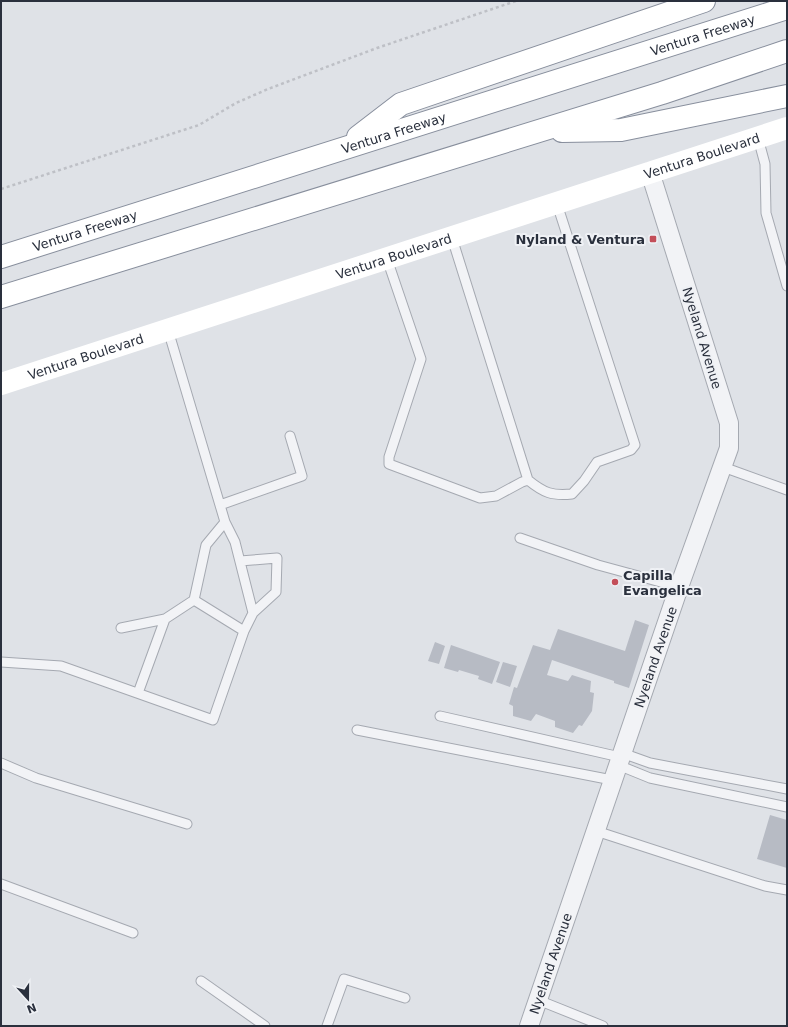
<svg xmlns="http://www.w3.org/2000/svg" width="788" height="1027" font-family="'DejaVu Sans',sans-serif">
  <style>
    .building { fill: #b7bbc4 }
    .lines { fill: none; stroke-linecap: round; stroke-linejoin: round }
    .lane-casing { stroke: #a5a9b1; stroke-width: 11 }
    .street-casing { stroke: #a5a9b1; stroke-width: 20 }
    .highway-casing { stroke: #888f9d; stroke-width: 24 }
    .path { stroke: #bec0c6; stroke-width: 2.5; stroke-dasharray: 3 3; stroke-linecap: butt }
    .lane { stroke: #f2f3f6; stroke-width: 9 }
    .street { stroke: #f2f3f6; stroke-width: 18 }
    .secondary { stroke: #fff; stroke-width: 22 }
    .highway { stroke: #fff; stroke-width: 22 }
    .poi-dot { fill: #c34e59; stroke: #eff1f5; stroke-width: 1.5 }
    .labels { text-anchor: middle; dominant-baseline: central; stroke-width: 4; stroke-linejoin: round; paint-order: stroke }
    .street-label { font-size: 13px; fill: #2a303d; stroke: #eff1f5 }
    .poi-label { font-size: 13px; font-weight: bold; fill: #2a303d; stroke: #eff1f5; text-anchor: end }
  </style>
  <rect width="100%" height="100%" fill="#dfe2e7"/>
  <path class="building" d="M635,620L649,625L629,688L614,683V681L552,660L547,675L568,681L572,675L591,681L590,692L594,693L592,711L582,726L579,725L573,733L555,727V721L536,714L531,721L513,716V706L509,704L514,687L517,688L533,645L550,650L558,629L625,651Z
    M435,642L445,646L439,664L428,661Z
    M451,645L500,662L492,684L478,679L479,676L459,670L458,672L444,668Z
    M503,662L517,666L510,687L496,682Z
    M770,815L787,820V868L757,859Z"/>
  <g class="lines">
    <defs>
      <path id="lane" d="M758,138L765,164L766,213L787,286
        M452,238L528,480
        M387,259L421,359L389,457V464L480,498L496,496L522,482L528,480C544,493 552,496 572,494L584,481L597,462L631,450L635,445L557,204
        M723,467L787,490
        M220,505L302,476L290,436
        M225,522L235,542L253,613L244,631
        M520,538L598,565L679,587
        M240,561L277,558L276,592L253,613
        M121,628L165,619
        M1,662L61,666L213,720L244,631L194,600L206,545L225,522L168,330
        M138,693L165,619L194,600
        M440,716L620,757
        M357,730L612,780
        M622,753L650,763L787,789
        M1,763L36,778L187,824
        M618,765L650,778L787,807
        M596,831L765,886L787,890
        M1,884L133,933
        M201,981L265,1026
        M538,1000L603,1026
        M327,1026L344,979L405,998"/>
      <g id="street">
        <path id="s1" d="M529,1026L679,587L729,448V423L650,172"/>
      </g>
      <g id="highway">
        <path d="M562,131L621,130L787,96"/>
        <path d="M358,137L401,104L704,1"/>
        <path id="s3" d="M1,257L787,8"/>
        <path d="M1,297L662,93L787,51"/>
      </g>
    </defs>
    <use href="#lane" class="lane-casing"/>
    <use href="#street" class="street-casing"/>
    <use href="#highway" class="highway-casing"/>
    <path class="path" d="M1,189L199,125L236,103L268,89L377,48L516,1"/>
    <use href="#lane" class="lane"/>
    <use href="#street" class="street"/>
    <path class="secondary" id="s2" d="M1,384L787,128"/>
    <use href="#highway" class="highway"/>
  </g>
  <g class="poi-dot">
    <rect x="649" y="235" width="8" height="8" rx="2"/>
    <circle cx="615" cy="582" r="4"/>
  </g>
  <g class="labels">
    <g class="street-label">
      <text stroke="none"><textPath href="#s3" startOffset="736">Ventura Freeway</textPath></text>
      <text stroke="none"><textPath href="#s3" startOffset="412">Ventura Freeway</textPath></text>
      <text stroke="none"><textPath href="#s2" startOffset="737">Ventura Boulevard</textPath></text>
      <text stroke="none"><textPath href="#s3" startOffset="88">Ventura Freeway</textPath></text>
      <text stroke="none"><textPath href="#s2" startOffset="413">Ventura Boulevard</textPath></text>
      <text transform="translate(702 338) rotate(73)">Nyeland Avenue</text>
      <text stroke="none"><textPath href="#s2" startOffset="89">Ventura Boulevard</textPath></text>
      <text stroke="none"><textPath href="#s1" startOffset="390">Nyeland Avenue</textPath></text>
      <text stroke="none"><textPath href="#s1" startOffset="66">Nyeland Avenue</textPath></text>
    </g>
    <g class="poi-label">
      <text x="645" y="239">Nyland &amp; Ventura</text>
      <text x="623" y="575" text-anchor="start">Capilla<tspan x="623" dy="15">Evangelica</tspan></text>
    </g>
  </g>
  <rect width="788" height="1027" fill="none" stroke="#2a303d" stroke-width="4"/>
  <g transform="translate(28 999) rotate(159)" stroke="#eff1f5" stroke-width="3" paint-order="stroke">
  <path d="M0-3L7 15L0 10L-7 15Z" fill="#2a303d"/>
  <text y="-6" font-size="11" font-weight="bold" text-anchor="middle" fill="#2a303d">N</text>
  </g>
</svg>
